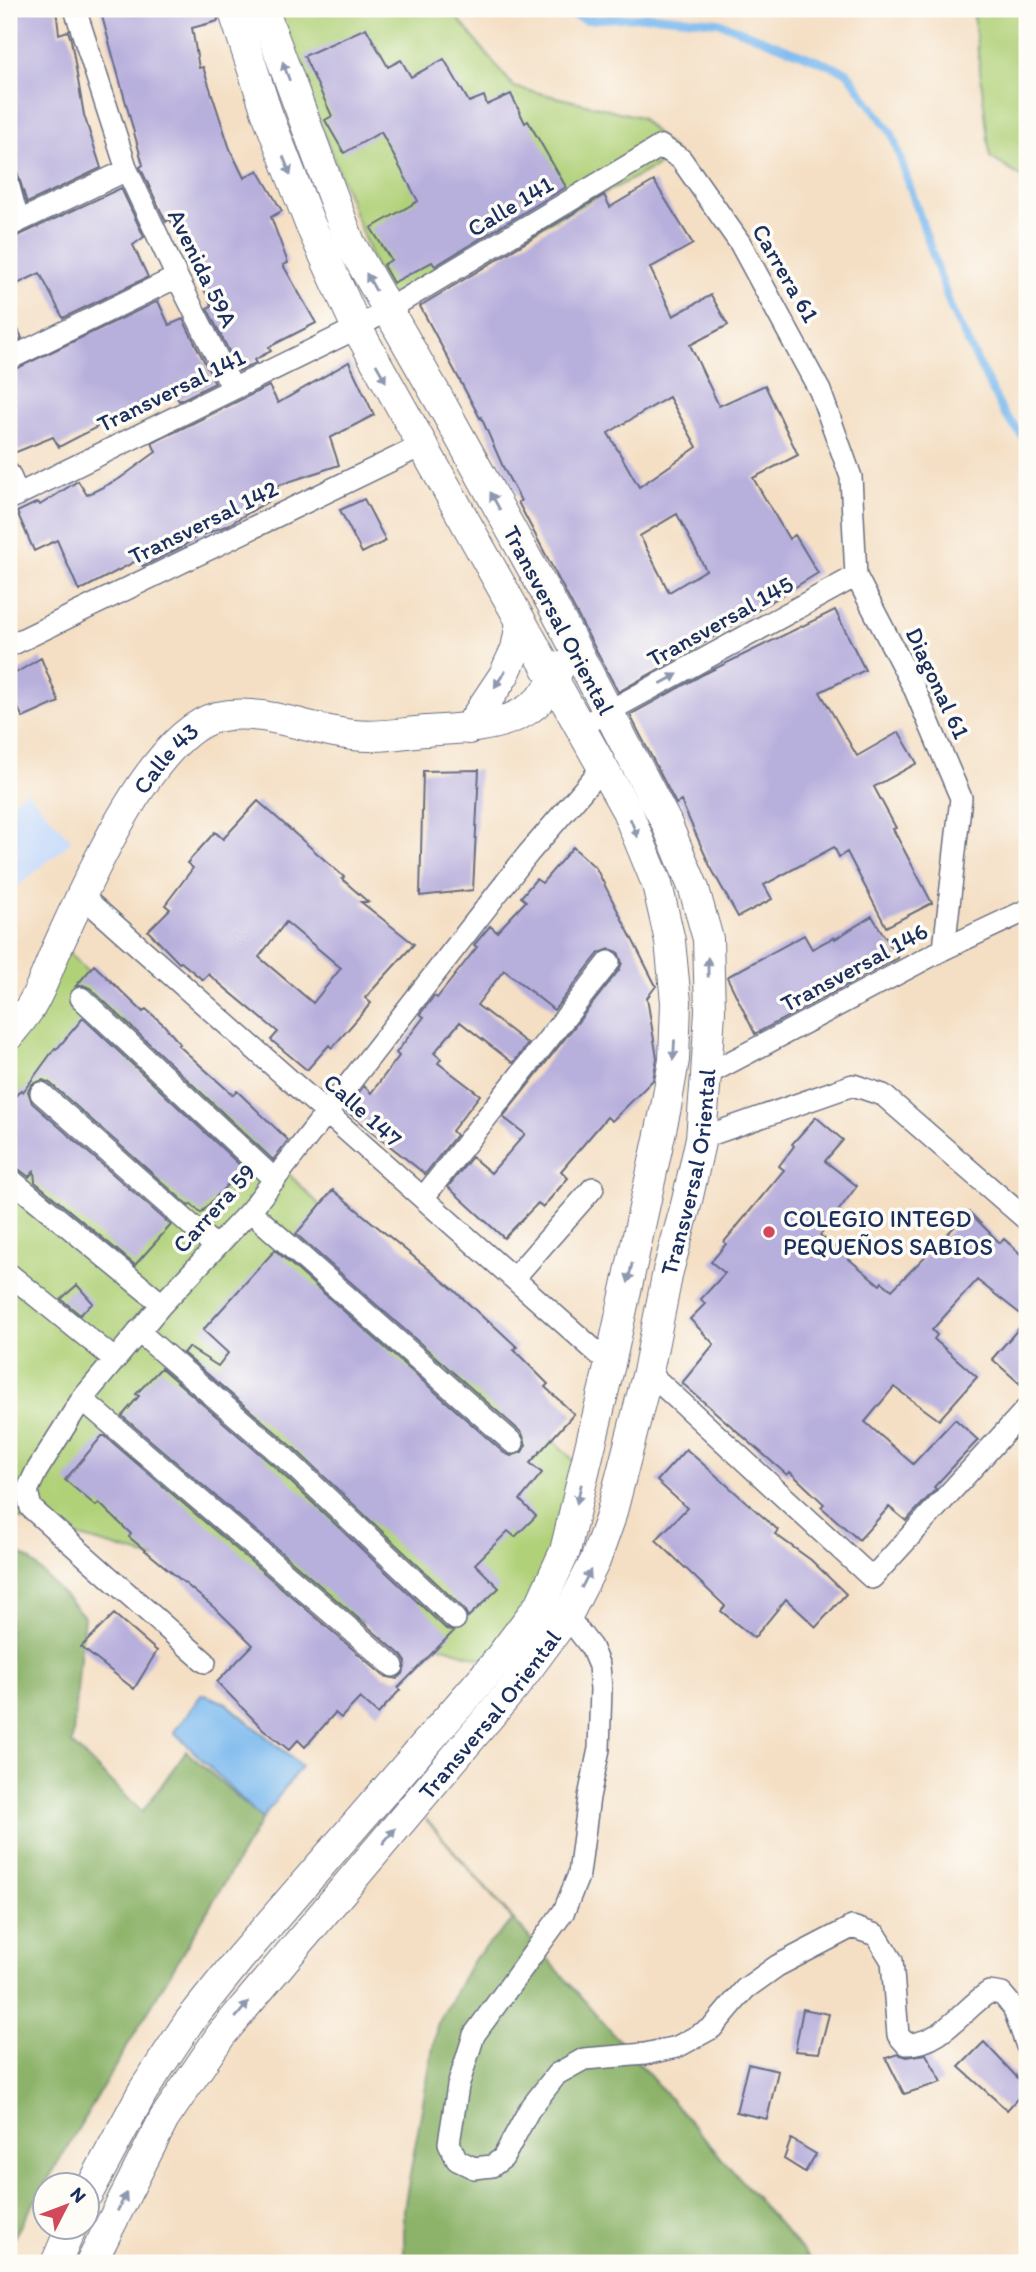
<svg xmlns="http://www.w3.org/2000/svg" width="1036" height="2272" font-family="Itim,sans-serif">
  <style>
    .built { fill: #c8dcf9 }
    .green { fill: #b1d179; stroke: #66806c; stroke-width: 2 }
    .forest { fill: #8cb369; stroke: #547164; stroke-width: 2 }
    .water { fill: #7bb9ee; stroke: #4b74a6; stroke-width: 2 }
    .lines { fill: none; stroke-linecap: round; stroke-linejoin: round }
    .stream { stroke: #7bb9ee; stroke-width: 8 }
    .building { fill: #b7afdc; fill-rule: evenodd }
    .street-casing { stroke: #676d82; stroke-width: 24 }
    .secondary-casing { stroke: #676d82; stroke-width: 32 }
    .street { stroke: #fff; stroke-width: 21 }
    .secondary { stroke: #fff; stroke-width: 30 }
    .oneway { fill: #8d97ae }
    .poi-dot { fill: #d1495b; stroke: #fdfcf7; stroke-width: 2.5 }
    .labels { text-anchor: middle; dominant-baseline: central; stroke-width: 7; stroke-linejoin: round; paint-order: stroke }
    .street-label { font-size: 24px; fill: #1b2f5e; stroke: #fdfcf7 }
    .poi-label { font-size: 24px; fill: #1b2f5e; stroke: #fdfcf7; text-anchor: start }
  </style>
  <rect width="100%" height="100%" fill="#fdfcf7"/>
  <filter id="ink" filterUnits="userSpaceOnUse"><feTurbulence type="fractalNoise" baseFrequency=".0143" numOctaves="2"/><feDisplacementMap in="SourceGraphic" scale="14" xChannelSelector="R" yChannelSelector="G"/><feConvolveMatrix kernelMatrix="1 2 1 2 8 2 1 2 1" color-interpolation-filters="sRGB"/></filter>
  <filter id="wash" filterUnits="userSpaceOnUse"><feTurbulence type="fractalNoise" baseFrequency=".00686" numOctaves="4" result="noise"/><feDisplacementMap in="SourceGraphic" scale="28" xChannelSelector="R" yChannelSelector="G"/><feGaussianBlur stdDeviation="1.57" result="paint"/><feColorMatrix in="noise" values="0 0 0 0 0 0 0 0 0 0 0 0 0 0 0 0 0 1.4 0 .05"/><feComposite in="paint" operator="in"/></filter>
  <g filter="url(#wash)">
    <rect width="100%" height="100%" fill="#f4dfc4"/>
    <path class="built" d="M26,790L72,841L9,894V804Z"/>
    <path class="green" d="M276,9H450L514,87L640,117L678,155L390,305Z
      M973,9H1027V181L990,157Z
      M57,941L581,1468L535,1601L492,1662L214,1576L9,1516V1030Z"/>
    <path class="forest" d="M9,1548L29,1559L84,1616L72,1744L142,1812L186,1751L262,1819L9,2245Z
      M426,1819L813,2263H404V2208L437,2025L473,1960L513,1920Z"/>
    <path class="water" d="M202,1694L226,1703L301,1766L262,1819L174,1732Z"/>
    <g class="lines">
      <path class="stream" d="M554,9L586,20L654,16L718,22L847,72L892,134L952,311L1003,412L1027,442"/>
    </g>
    <g id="blocks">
      <path class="building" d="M9,9H56L59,34L68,31L71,40L84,115L101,168L27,203L9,146Z
        M100,9H216L218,21L192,28L199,68L203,67L230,149L244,178L258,170L282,211L271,217L288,263L283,265L316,323L269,347L271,351L254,360L256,363L239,371L207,308L212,306L170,219L166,222L140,167L143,165Z
        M366,28L388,67L401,60L411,77L444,59L469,102L484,96L487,105L511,94L525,123L528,121L566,187L435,266L432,262L393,283L383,265L391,260L371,228L418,201L381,132L344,153L325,120L332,116L304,56Z
        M654,181L693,244L650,268L673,316L711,295L728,325L690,345L719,406L765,385L798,455L753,478L789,539L795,535L818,573L691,651L618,692L518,502L521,501L504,469L481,417L480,418L420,306L604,195L610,207ZM669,397L697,447L639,487L608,433ZM677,514L706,570L669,592L640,536Z
        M121,188L144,237L133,245L148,277L63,318L40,273L9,288V240Z
        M158,301L169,325L183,319L215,383L179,401L171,388L59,447L53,437L9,455V372Z
        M9,310L22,338L9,345Z
        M349,362L374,415L330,438L339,465L276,486L280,494L228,525L195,538L182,547L143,566L138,560L79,591L57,540L34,551L17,512L38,502L40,505L78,481L87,495L119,479L156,452L152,443L269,386L278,403Z
        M364,499L386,541L362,553L340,510Z
        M835,610L865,670L820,692L857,756L899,732L917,763L874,787L896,828L893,829L932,903L886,927L847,852L839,857L834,847L764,885L772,899L738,917L710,866L681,801L676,804L630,715L704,674Z
        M41,658L59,702L23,718L9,689V677Z
        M479,770L473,890L420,896L423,771Z
        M258,801L344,877L342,879L368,902H361L414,944L365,998L371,1003L332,1048L329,1045L307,1070L271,1040L278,1032L208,974L203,980L181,962L179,963L148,931L170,909L165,905L193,868L187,863L215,832L223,839ZM286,922L341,968L313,1003L259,957Z
        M573,847L596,868L656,986L647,998L657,1058L653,1080L612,1121L607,1117L561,1171L568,1178L543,1207L538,1203L504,1238L448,1187L472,1157L491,1173L525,1134L503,1117L619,970L622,963L618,952L610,949L599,953L554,1010L504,970L477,1005L528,1044L513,1063L460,1022L434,1053L441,1059L438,1063L480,1095L452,1131L456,1135L425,1174L345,1110L364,1086L371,1093L399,1056L396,1053L424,1017L420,1014L434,996L437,998L477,947L474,945L490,926L497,932L526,901L521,897L536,879L542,883Z
        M872,916L898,958L755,1034L727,977L804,935L812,949L834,937L835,939Z
        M94,965L143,1012L146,1009L164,1025L180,1044L178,1045L233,1095L237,1091L288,1140L273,1160L90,988L83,985L76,986Z
        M83,1018L243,1168L201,1213L191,1204L189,1206L50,1083L43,1080L32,1084L28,1091L32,1103L171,1225L135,1265L35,1182L34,1171L29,1177L17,1168L9,1165V1103L21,1090L23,1092L55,1048L57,1049Z
        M816,1117L843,1140L825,1161L857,1186L820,1235L880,1285L882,1282L892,1290L969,1212L1000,1243L1004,1239L1027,1260V1390L992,1359L1027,1319L977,1280L932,1330L937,1335L934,1339L977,1377L939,1420L894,1387L865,1422L913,1464L955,1419L978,1440L934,1487L936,1489L906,1521L889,1507L859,1540L821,1507L824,1504L790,1472L787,1475L682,1383L714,1344L690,1319L705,1304L701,1299L725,1273L711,1262L726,1244L724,1242L784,1170L779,1166L794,1146L792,1144Z
        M333,1190L454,1290L488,1322L489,1321L517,1347L514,1350L548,1384L545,1387L574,1414L530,1463L542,1473L520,1500L536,1516L515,1537L508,1531L475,1564L499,1588L468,1617L464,1609L294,1448L183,1353L188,1347L218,1366L228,1353L203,1330L275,1250L504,1453L511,1456L522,1452L526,1445L522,1433L296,1234Z
        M77,1285L93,1303L80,1315L61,1299Z
        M161,1368L276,1468L446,1629L453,1632L398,1688L400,1690L378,1714L360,1698L341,1718L335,1713L305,1747L298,1740L289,1750L263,1729L217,1682L253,1645L217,1610L129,1537L131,1534L99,1503L96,1506L65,1480L102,1436H105L384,1676L397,1679L403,1674L406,1662L402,1656L122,1416L139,1396L136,1394Z
        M686,1449L778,1530L775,1534L811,1560L846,1594L816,1627L786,1599L754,1638L721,1611L725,1606L656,1540L687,1508L657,1481Z
        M114,1614L157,1651L134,1689L81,1647Z
        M803,2009L829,2014L819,2053L795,2051Z
        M984,2042L1027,2088L1007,2110L959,2067Z
        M898,2054L907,2057L926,2054L942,2082L904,2094L886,2058Z
        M748,2064L778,2071L767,2119L736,2112Z
        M791,2139L816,2154L805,2172L784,2159Z"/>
    </g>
  </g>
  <g filter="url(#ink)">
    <use href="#blocks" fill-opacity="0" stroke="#676d82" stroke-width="2"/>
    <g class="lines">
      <defs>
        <path id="street" d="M75,9L127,170L177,277L233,389
          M9,187L18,220
          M9,226L127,170
          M9,359L177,277
          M9,474L18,495
          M9,499L357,328L661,146L681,159L740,243L820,391L851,477L856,576L915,690L961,798L944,949
          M9,646L421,446
          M580,727L856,576
          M82,896L610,1364
          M81,998L275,1180
          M706,1075L944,949L1027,910
          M41,1093L216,1247
          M701,1138L853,1085L883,1095L1027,1220
          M9,1178L162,1304
          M423,1198L609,962
          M250,1211L513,1443
          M9,1274L114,1359
          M514,1278L593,1188
          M138,1331L285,1458L455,1619
          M648,1372L872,1578L1027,1408
          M82,1399L393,1666
          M567,1616L591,1647L599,1666L601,1689L599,1749L589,1797L579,1874L564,1911L474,2035L458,2086L449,2143L457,2160L474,2168L492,2166L503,2158L529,2110L557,2074L584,2059L645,2054L677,2047L712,2028L745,1989L777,1966L852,1927L876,1935L892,1961L898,2035L906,2044C941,2045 962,2010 989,1992L1002,1994L1013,2007L1027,2046
          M205,1662L31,1508L27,1491L36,1472L82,1399L162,1304L250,1211L528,854L602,768"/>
        <g id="secondary">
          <path d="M468,729L504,675L516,649L521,623"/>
          <path id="s1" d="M9,1035C16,1026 25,1016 31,1006C42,988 49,966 57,948C84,889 151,733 217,717C262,707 308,730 353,735C379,738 400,733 426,731C480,727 539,728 559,667"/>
          <path d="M88,2193L143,2091L188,2023L239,1959L494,1665L541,1603L565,1551L610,1364L666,1107L674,1060L676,1002L670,941L657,884L627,811L357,328L310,224L267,113L233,9"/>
          <path d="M56,2263L72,2226"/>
          <path id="s2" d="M91,2263L164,2119L221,2035L515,1686L567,1616L595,1561L610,1519L648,1372L668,1271L686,1205L701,1138L706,1075L710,1011L708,939L694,889L666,822L552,604L441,403L350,243L263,9"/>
        </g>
      </defs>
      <use href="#street" class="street-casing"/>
      <use href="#secondary" class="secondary-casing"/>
      <use href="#street" class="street"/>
      <use href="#secondary" class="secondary"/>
    </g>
    <defs><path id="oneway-solid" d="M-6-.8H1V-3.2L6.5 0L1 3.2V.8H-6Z" transform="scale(1.75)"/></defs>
    <g class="oneway">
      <use href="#oneway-solid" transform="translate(286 71) rotate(-110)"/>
      <use href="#oneway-solid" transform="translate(287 166) rotate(68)"/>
      <use href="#oneway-solid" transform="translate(371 282) rotate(-119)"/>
      <use href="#oneway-solid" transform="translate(381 373) rotate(61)"/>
      <use href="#oneway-solid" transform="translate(495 501) rotate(-119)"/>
      <use href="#oneway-solid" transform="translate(500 679) rotate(123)"/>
      <use href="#oneway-solid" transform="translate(669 679) rotate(-29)"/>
      <use href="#oneway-solid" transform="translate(634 828) rotate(68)"/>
      <use href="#oneway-solid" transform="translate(708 967) rotate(-91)"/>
      <use href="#oneway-solid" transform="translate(674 1050) rotate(93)"/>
      <use href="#oneway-solid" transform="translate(630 1273) rotate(102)"/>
      <use href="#oneway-solid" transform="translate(579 1494) rotate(103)"/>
      <use href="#oneway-solid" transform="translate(586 1579) rotate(-63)"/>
      <use href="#oneway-solid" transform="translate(389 1836) rotate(-50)"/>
      <use href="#oneway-solid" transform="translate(242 2010) rotate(-50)"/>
      <use href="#oneway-solid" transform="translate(122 2202) rotate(-63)"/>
    </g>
  </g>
  <circle class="poi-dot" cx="769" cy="1232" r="7"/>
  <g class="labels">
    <g class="street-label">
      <text transform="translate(510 206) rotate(-31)">Calle 141</text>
      <text transform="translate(203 268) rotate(64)">Avenida 59A</text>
      <text transform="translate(786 273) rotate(60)">Carrera 61</text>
      <text transform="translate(171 390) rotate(-26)">Transversal 141</text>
      <text transform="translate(203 522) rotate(-26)">Transversal 142</text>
      <text transform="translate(559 620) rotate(62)">Transversal Oriental</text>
      <text transform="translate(720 621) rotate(-29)">Transversal 145</text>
      <text transform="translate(938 683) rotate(65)">Diagonal 61</text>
      <text stroke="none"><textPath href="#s1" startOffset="320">Calle 43</textPath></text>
      <text transform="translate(854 967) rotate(-28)">Transversal 146</text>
      <text transform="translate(363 1110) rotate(42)">Calle 147</text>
      <text stroke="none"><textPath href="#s2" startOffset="1269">Transversal Oriental</textPath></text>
      <text transform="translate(214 1208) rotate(-48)">Carrera 59</text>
      <text stroke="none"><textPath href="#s2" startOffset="681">Transversal Oriental</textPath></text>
    </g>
    <g class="poi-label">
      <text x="783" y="1218">COLEGIO INTEGD<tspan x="783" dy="28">PEQUEÑOS SABIOS</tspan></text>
    </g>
  </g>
  <rect width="1036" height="2272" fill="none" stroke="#fdfcf7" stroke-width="35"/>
  <g transform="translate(66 2206) rotate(48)"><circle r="33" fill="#fdfcf7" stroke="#a3aaba" stroke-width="2"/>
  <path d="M0-5L12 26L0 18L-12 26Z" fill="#d1495b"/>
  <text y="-10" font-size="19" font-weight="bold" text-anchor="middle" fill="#1b2f5e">N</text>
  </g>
</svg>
